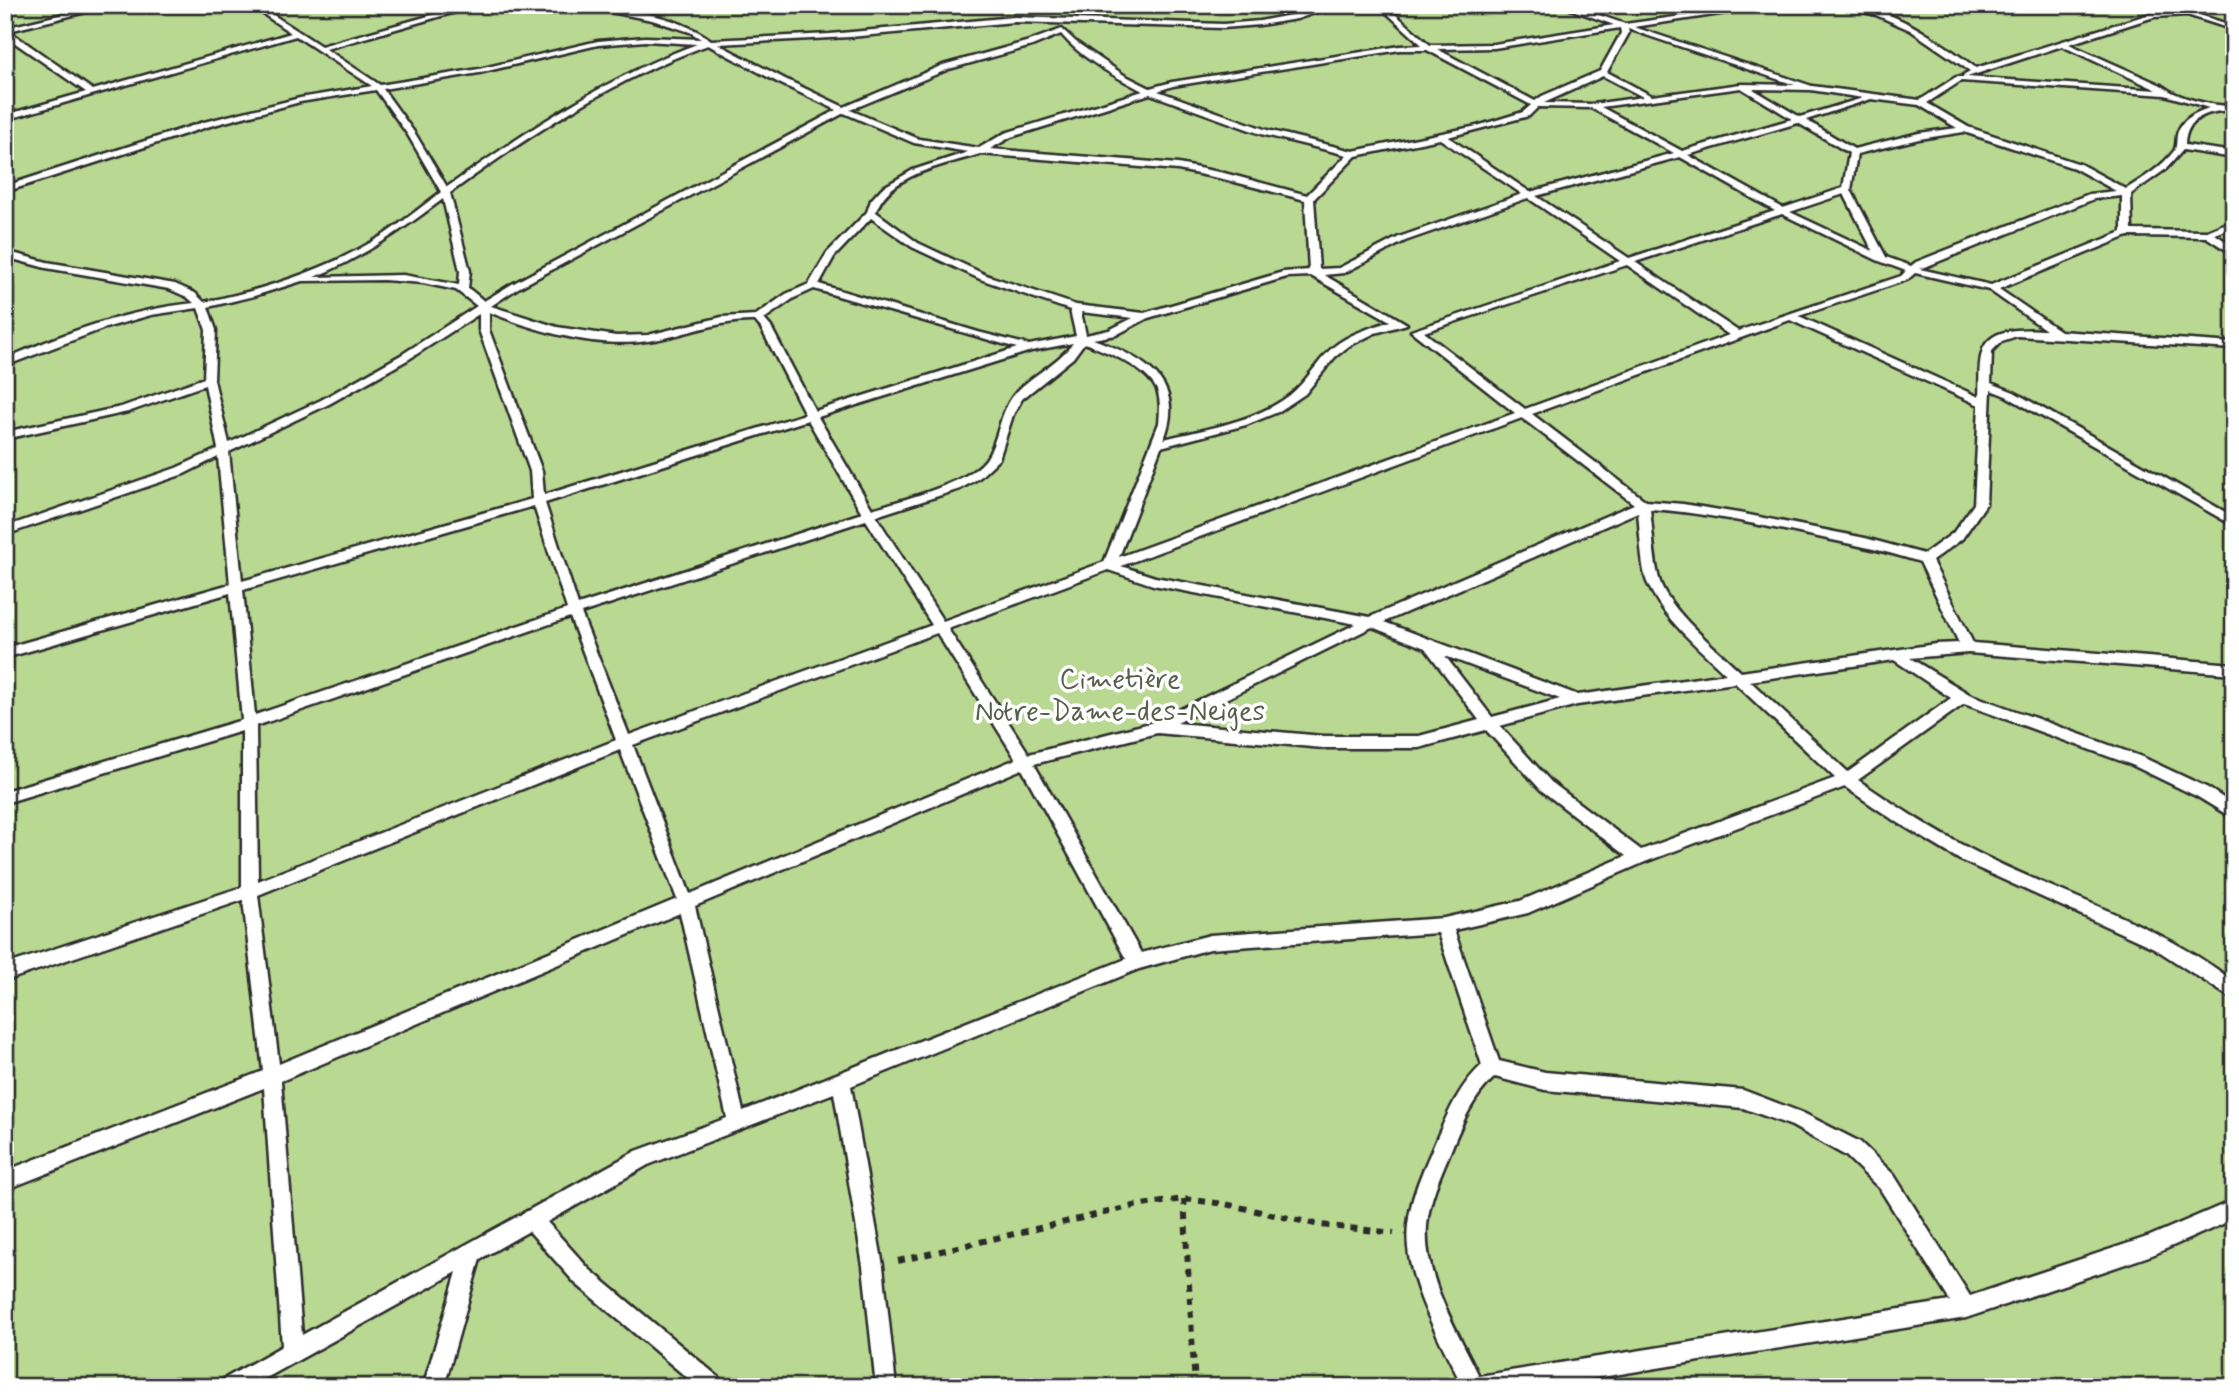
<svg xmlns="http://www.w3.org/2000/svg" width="2239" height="1392" font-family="Mynerve,sans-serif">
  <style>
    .green { fill: #b9d992; stroke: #72825e; stroke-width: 2 }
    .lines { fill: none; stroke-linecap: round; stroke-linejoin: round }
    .service-casing { stroke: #2b2b2b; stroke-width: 5 }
    .path { stroke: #2b2b2b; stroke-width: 6; stroke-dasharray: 7 7; stroke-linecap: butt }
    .service { fill: #fff; fill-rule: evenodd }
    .labels { text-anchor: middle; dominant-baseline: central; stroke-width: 7; stroke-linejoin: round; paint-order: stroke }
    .park-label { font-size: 28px; fill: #565f4a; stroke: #fff }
  </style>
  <rect width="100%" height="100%" fill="#f2effe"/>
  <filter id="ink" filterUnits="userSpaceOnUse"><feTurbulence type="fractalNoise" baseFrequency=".0143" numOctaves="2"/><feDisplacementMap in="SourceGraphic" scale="14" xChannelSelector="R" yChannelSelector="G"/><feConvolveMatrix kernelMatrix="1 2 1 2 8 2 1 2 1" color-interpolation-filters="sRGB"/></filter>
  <g filter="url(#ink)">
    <path class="green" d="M5,5H2234V1387H5Z"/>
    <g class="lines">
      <defs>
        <path id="service" d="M101,5H114L9,31L93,90L291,33L250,5H258L321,46L468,5H480L326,49L380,85L479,69L598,41L645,37L701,39L690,32L652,20L574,5C615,5 678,15 711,40L830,34L1014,17L1223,24L1260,21L1296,14L1328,5H1339L1297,19L1260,25L1223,28L1014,22L850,37L718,44L785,79L844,107L943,65L1026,42L1062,29L1076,42L1124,75L1150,88L1172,82L1400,46L1422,45L1378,5H1385L1430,45L1494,44L1614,25L1559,5H1570L1625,24L1760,5H1780L1634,27L1812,86L1920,100L1956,77H1966L1963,75L1970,71L1910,30L1876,15L1838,5C1891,5 1935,38 1976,68L2153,13L2187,11L2234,26V30L2187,15L2154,17L2069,44L2161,85C2179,99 2211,106 2234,106V110C2209,111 2186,116 2185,145L2234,152V158L2183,150L2166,169L2131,194L2132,230L2207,231L2234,220V226L2215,234L2234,247V255L2206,237L2128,236L1999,289L2060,331L2234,343V349L2017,336L2002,341L1992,351L1991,383L2014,392L2234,517V526L2006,396L1991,390L1986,504L1962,539L1932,561L1973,643L2234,664V674L1968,653L1910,658L1969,694L2142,757L2208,788L2234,805V819L2198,797L2132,765L1964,704L1858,780C1895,805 1932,830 1972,850C2058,895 2157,921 2234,982V1000L2154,948L1960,860L1892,819L1845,787L1645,862L1528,913L1454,930L1499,1061L1545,1072L1743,1090L1803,1113L1860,1142L1894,1175L1970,1296L2150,1236L2234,1200V1219L2152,1255L1966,1318L1540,1387H1463C1441,1341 1402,1277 1408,1225C1411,1194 1425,1166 1437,1138C1449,1111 1460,1085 1482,1065L1438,933L1210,949L1139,969L851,1086L883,1266L896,1387H876L863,1266L834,1093L648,1165L547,1222L589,1269L722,1380L725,1387H698L575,1283L529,1231L480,1259L444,1387H423L457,1272L250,1387H219L222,1380L282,1346L264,1088L5,1190V1171L263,1071L243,900L5,981V965L242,887V731L5,803V791L242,720L230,593L5,658V648L230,584L218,457L184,474L5,535V527L176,468L218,449L205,385L128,412L5,439V432L121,407L204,378L206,330L198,308L151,315L105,328L5,366V359C66,332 128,310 194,303L187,297L169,289L46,268L5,257V251L47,262L175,284L195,293L204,302C267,289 330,269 385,234C404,221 422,206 441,192L408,135L376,90L300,102L210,126L5,192V186L204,122L300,98L372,86L296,36L5,120V115L86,92L5,36V28ZM1620,28L1621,33L1600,71L1542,96L1535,101L1437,49L1494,48ZM1628,29L1795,85L1741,84L1652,96L1607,72L1629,33ZM1061,34C1082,59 1114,76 1143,91L1005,133L979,148L919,139L850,110L949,69L1032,46ZM645,41L697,44C606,77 526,132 447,187L416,135L383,89L479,73L598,45ZM708,45L779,83L837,110L512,284L484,301L468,288L470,271L450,193C531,134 614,79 708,45ZM2062,46L2155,89L2157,90L1967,77ZM1400,50H1427L1531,105L1523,112L1477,126L1353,151L1267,130L1158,91L1173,86ZM1603,76L1643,97L1593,104L1544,103ZM1961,81L2165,95L2209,108C2196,112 2180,120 2177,135C2176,142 2177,146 2174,151C2162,167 2142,179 2126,189L2080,164L1968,127L1927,103ZM1741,88L1792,119L1682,151L1601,107ZM1753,89L1811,90L1863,98L1800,117ZM1150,94L1261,134L1347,155L1307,195L1224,173L1178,164L990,149L1011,137ZM1871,99L1919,105L1957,128L1919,133L1854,149L1806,120ZM1538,107L1591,108L1674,153L1530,192L1448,137L1529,116ZM844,113L914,143L968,152L913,170L882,188L871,200L867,212L827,253L809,284L786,294L756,315L722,317L648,335L616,336L557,327L491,306L518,288ZM1798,123L1849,153L1843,188L1783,208L1688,155ZM1964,132L2074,168L2116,191L2089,194L1916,262L1911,266L1886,257L1851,190L1857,154L1919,139ZM1440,139L1522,194L1399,237L1339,268L1319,269L1314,199L1356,156ZM980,154L1178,170L1223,179L1305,200L1309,270L1283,272L1144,313L1076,305L986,275L918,243L876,212C889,173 946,165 980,154ZM1680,157L1775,211L1629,258L1536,196ZM1844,194L1873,251L1790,212ZM2122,196V232L1991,285L1920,269L2094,199ZM1528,198L1620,261L1411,331L1515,413L1119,557L1161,447L1246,425L1278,412L1305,394L1335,357L1349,346L1375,333L1407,324L1324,275L1344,273L1405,241ZM443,199L460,271L459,285L403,275L314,277C362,258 402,230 443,199ZM1782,214L1879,261L1906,271L1901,276L1738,331L1635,262ZM871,218L912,247L980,279L1070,310L1076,336L1029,345L978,332L819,284L834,257ZM1627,265L1729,335L1525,409L1424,332ZM1915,273L1989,290L2046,330C2025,329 1988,326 1982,353C1978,366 1980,383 1979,397L1799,316L1907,280ZM1311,276L1390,321C1368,329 1344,335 1327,353C1312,369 1302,388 1283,400C1248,423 1204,429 1164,439C1187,381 1142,357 1093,339L1116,335L1148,318L1287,277ZM384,280L423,283L456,290L477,306L401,355L321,400L229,443L214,380L216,330L208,307L254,296L302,281ZM814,289L1017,348L815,411L771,327L764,319L794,298ZM489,312C539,332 599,350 654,340C688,334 720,320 755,321L761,328L805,414L544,495L542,471L489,330ZM1081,312L1133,318L1109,330L1086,335ZM479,314V330L530,471L532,499L242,581L229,452L329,404L409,359ZM1790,320L1979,405L1974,504L1953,533L1924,554L1865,538L1744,514L1683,504L1646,501L1532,414ZM1073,343C1057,365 1029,376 1013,396C999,415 999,437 988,456C973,483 901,500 872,509L818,417L1031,351ZM1084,343C1106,351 1147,368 1157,390C1161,401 1160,412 1159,423L1104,562L943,621L876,516L960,489L979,478L999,459L1013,415L1022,399L1073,358ZM1522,418L1634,504L1370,617L1155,577L1121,566ZM808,420L862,513L578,605L545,503ZM534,506L567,609L255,715L243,590ZM1650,509C1700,512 1750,523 1799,533C1840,542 1881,549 1920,562L1959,643L1936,644L1741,672C1718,650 1667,609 1659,579C1653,557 1653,532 1650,509ZM1638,512C1640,530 1641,567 1647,582C1663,619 1698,647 1726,674L1578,695L1384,622ZM866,520L932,625L629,735L581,613ZM1108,570L1153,585L1356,624L1154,722L1029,754L948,629ZM570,617L616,740L258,881L256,726ZM1372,627L1425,648L1479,720L1419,736H1323L1177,723ZM937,633L1016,759L690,894L633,745ZM1445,656L1560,699L1492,717ZM1894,660L1951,698L1848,772L1750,681ZM1735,683L1835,778L1641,850L1551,782L1500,726L1577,705ZM1486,730L1541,790L1626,856L1520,901L1444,918L1210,935L1141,953L1034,764L1157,733L1323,748H1419ZM620,750L677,899L279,1064L258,895ZM1022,769L1126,959L743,1111L695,906ZM680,913L727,1118L636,1151L302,1335L281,1081ZM1495,1077L1545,1090L1743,1108L1792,1126L1846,1156L1880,1189L1950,1301L1479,1376C1458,1331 1423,1278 1427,1226C1429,1199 1441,1174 1451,1150C1462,1123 1473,1097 1495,1077Z"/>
      </defs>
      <use href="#service" class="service-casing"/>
      <path class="path" d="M1184,1199L1195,1387
        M898,1261L1134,1206L1184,1199L1225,1204L1320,1225L1394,1233"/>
      <use href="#service" class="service"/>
    </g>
  </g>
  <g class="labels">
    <g class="park-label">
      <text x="1120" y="680">Cimetière<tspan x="1120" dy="32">Notre-Dame-des-Neiges</tspan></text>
    </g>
  </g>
  <rect width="2239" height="1392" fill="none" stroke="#fff" stroke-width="28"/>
  <rect x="14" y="14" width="2211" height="1364" fill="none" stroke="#2b2b2b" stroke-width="2.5" filter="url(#ink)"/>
</svg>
